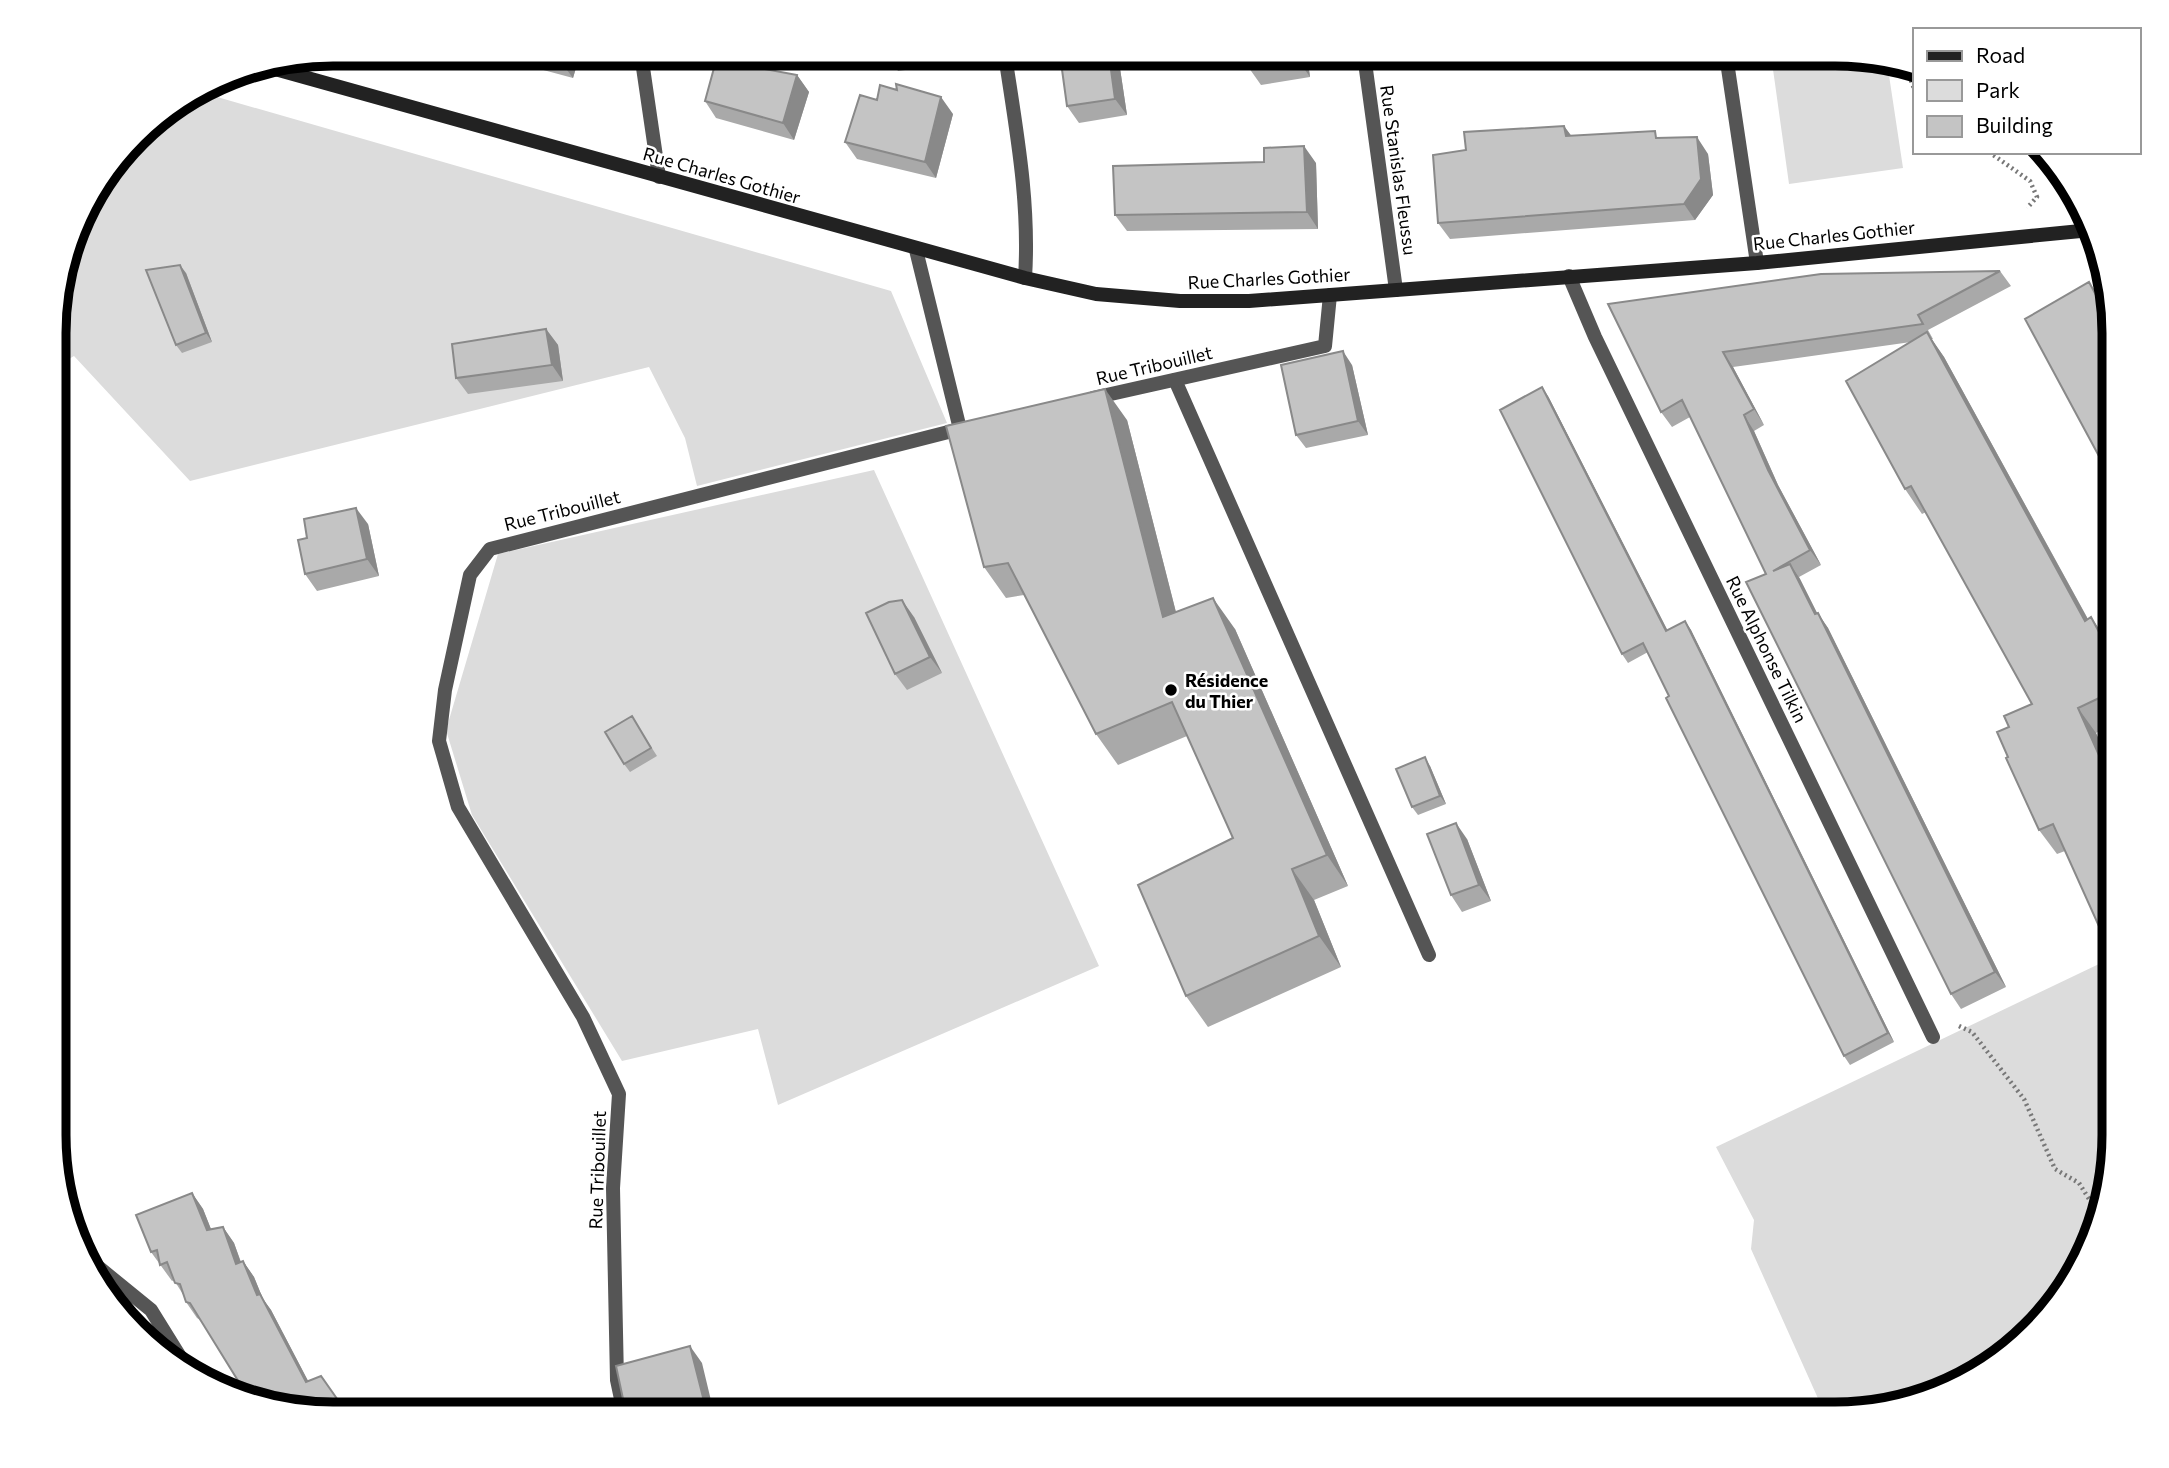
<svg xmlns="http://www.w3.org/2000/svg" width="2169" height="1468" font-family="Commissioner,sans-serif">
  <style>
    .green { fill: #dcdcdc }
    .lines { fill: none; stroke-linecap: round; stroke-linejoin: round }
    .path { stroke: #777; stroke-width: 4.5; stroke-dasharray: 2 3.5; stroke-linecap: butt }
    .lane { stroke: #555; stroke-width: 14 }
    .street { stroke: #555; stroke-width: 14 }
    .secondary { stroke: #222; stroke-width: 14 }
    .wall { fill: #a9a9a9 }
    .shaded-wall { fill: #898989 }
    .building { fill: #c4c4c4; stroke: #898989; stroke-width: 2 }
    .poi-dot { fill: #000; stroke: #fff; stroke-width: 2.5 }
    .labels { text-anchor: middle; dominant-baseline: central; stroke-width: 5; stroke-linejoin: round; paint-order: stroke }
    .street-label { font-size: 18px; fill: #000; stroke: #fff }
    .poi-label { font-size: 18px; font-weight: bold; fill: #000; stroke: #fff; text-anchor: start }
    .rim { fill: none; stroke: #000; stroke-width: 9 }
  </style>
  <rect width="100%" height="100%" fill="#fff"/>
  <path class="green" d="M1771,55H1853L1887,62L1903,168L1789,184Z
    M200,92L891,291L947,423L697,486L685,438L649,367L190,481L74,356L57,366V297L83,210L149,124Z
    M874,470L1099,966L778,1105L758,1029L622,1061L472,815L446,730L498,554Z
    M2099,964L2114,983V1152L2100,1225L2057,1304L1959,1385L1825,1414L1751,1249L1754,1220L1716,1147Z"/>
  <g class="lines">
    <path class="path" d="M1905,65L1915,91
      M1989,152L2030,181L2037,197L2027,208
      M1959,1026L1972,1032L2024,1099L2055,1169L2079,1183L2101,1218"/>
    <path class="lane" d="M916,250L960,429
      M1175,380L1429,955"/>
    <path class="street" d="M641,54L659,177
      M1005,55C1016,129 1030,202 1025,278
      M1364,55L1396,290
      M1726,55L1757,263
      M1569,276L1595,337L1933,1037
      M1093,398L1325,346L1330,295
      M86,1257L151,1310L187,1368
      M624,1413L617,1380L613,1188L619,1094L583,1017L458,807L439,741L445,690L470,575L490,549L964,428"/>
    <path class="secondary" d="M268,67L1025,278L1096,294L1180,301H1249L1757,263L2091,230"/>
  </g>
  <path class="wall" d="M493,54H580L573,78L495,57Z
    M887,54H948L949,64L898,71Z
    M1118,55L1127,115L1079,123L1067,106Z
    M1247,55H1307L1310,77L1261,85L1249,68Z
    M755,65L757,68L797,75L809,92L794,140L716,118L705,101Z
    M877,100L953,114L936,178L857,159L845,142Z
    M1564,126L1571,136L1660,138L1708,154L1713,195L1695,220L1450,239L1438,223L1466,150Z
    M1316,163L1318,229L1127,231L1115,215Z
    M2000,271L2011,286L1928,330L1933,339H1931L1944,357L2088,619L2108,642L2114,653V724L2096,733L2114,775V958L2111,953L2065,851L2057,854L2039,830L2008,757L2009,727L2032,704L1926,512L1922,514L1905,489L1911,342L1733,367L1764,425L1754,431L1778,485L1821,565L1799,577L1817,613L1828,628L2006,987L1961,1009L1951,994L1766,574L1690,417L1672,427L1661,412L1608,304Z
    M186,273L212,342L182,353L176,345Z
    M546,329L558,345L563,381L468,394L456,378Z
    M1352,365L1368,435L1306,448L1296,435Z
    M1548,396L1667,630L1685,621L1691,630L1894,1042L1850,1065L1844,1056L1648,652L1628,663L1622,654Z
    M1127,420L1176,612L1235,629L1348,886L1314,900L1341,967L1208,1027L1186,996L1233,838L1187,736L1118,765L1096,734L1024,595L1006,598L984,567Z
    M368,524L379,576L317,591L305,574Z
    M914,617L942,673L907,690L895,674Z
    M637,725L657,756L630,772L624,764Z
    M1430,766L1446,804L1418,815L1412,807Z
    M1467,839L1491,901L1462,912L1451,895Z
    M192,1193L203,1209L211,1229L223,1227L234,1243L241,1262L243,1261L254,1277L263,1299L271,1310L308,1381L347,1413L197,1318L186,1302L184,1296L174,1280L172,1281L151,1252Z"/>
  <path class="shaded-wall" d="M563,54H580L573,78L561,62Z
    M942,54H948L949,64Z
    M1109,55H1118L1127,115L1115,99Z
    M1298,55H1307L1310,77L1299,61Z
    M797,75L809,92L794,140L783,123Z
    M941,97L953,114L936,178L925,162Z
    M1564,126L1576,142L1566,136Z
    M1697,137L1708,154L1713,195L1695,220L1684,204Z
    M1304,146L1316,163L1318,229L1307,212Z
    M180,265L186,273L212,342L206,333Z
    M2089,282L2106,307L2114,321V329Z
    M546,329L558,345L563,381L552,365Z
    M1927,332L1944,357L2102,645L2085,621Z
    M1343,351L1352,365L1368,435L1358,421Z
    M1723,352L1733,367L1764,425L1754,409Z
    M1542,387L1548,396L1672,639L1666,631Z
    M1105,389L1127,420L1185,648L1163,617Z
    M1744,415L1754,431L1778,485L1821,565L1810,550L1768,470Z
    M356,508L368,524L379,576L367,559Z
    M1790,564L1800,579L1825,629L1815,614Z
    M1213,598L1235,629L1348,886L1327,855Z
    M902,600L914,617L942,673L930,657Z
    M1818,613L1828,628L2006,987L1995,972Z
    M2091,617L2108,642L2114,653V660Z
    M1685,621L1691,630L1894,1042L1888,1033Z
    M2078,708L2096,733L2114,775V789Z
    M1425,757L1430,766L1446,804L1440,796Z
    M1456,823L1467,839L1491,901L1479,885Z
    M1292,869L1314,900L1341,967L1319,936Z
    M192,1193L203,1209L218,1247L207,1230Z
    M223,1227L234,1243L247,1280L236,1264Z
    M243,1261L254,1277L263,1299L271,1310L317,1398L306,1382L257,1295Z
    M690,1346L702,1363L714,1413H707Z"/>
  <path class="building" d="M533,54H563L561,62Z
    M1060,55H1109L1115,99L1067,106Z
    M1247,55H1298L1299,61L1249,68Z
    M717,57L755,65L754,67L797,75L783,123L705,101Z
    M896,84L941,97L925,162L845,142L860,95L877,100L880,85L897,90Z
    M1564,126L1566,136L1655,131L1656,138L1697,137L1701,179L1684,204L1438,223L1433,155L1466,150L1464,132Z
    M1304,146L1307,212L1115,215L1113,166L1264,162V148Z
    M180,265L206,333L176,345L146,270Z
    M2000,271L1918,315L1923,324L1723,352L1754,409L1744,415L1768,470L1810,550L1773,571L1790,564L1815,614L1818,613L1995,972L1951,994L1746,582L1766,574L1682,400L1661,412L1608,304L1821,274Z
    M2089,282L2114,329V484L2025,319Z
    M546,329L552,365L456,378L452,344Z
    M1927,332L2085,621L2091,617L2114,660V691L2078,708L2114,789V951L2111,953L2053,824L2039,830L2006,758L2008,757L1997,732L2009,727L2004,716L2032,704L1911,486L1905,489L1846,381Z
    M1343,351L1358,421L1296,435L1281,365Z
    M1542,387L1666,631L1685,621L1888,1033L1844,1056L1666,698L1669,696L1643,643L1622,654L1500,410Z
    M1105,389L1163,617L1213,598L1327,855L1292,869L1319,936L1186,996L1138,885L1233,838L1172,702L1096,734L1008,563L984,567L946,426Z
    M356,508L367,559L305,574L298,540L307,538L304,519Z
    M902,600L930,657L895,674L866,613L889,602Z
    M632,716L651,748L624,764L605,732Z
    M1425,757L1440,796L1412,807L1396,769Z
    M1456,823L1479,885L1451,895L1427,834Z
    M192,1193L207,1230L223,1227L236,1264L243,1261L257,1295L260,1294L306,1382L321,1376L347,1413H316L250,1400L190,1303L186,1302L180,1284L175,1283L167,1262L160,1265L157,1250L151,1252L136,1215Z
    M690,1346L707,1413H626L616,1366Z"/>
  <circle class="poi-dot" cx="1171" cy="690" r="7"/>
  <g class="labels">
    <g class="street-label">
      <text transform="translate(1399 170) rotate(82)">Rue Stanislas Fleussu</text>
      <text transform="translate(722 175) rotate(16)">Rue Charles Gothier</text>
      <text transform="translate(1834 235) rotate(-6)">Rue Charles Gothier</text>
      <text transform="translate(1269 278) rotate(-3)">Rue Charles Gothier</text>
      <text transform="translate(1154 365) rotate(-13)">Rue Tribouillet</text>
      <text transform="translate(562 510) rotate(-14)">Rue Tribouillet</text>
      <text transform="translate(1767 649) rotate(64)">Rue Alphonse Tilkin</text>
      <text transform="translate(597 1170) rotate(-88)">Rue Tribouillet</text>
    </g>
    <g class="poi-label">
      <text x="1185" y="680">Résidence<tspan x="1185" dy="21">du Thier</tspan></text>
    </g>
  </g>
  <path d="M0 0H2169V1468H0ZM333 66H1835A267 267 0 0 1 2102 333V1135A267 267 0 0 1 1835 1402H333A267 267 0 0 1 66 1135V333A267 267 0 0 1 333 66Z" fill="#fff" fill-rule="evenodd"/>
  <path class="rim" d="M333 66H1835A267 267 0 0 1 2102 333V1135A267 267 0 0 1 1835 1402H333A267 267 0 0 1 66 1135V333A267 267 0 0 1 333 66Z"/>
  <rect x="1913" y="28" width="228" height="126" fill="#ffffff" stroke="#999999" stroke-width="2"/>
  <rect x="1927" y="51" width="35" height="10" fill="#222222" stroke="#999999" stroke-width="2"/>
  <text x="1976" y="63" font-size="21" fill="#000000">Road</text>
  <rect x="1927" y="80" width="35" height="21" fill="#dcdcdc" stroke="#999999" stroke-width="2"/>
  <text x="1976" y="98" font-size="21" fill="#000000">Park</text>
  <rect x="1927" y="116" width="35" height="21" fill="#c4c4c4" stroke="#999999" stroke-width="2"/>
  <text x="1976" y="133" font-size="21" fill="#000000">Building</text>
</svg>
